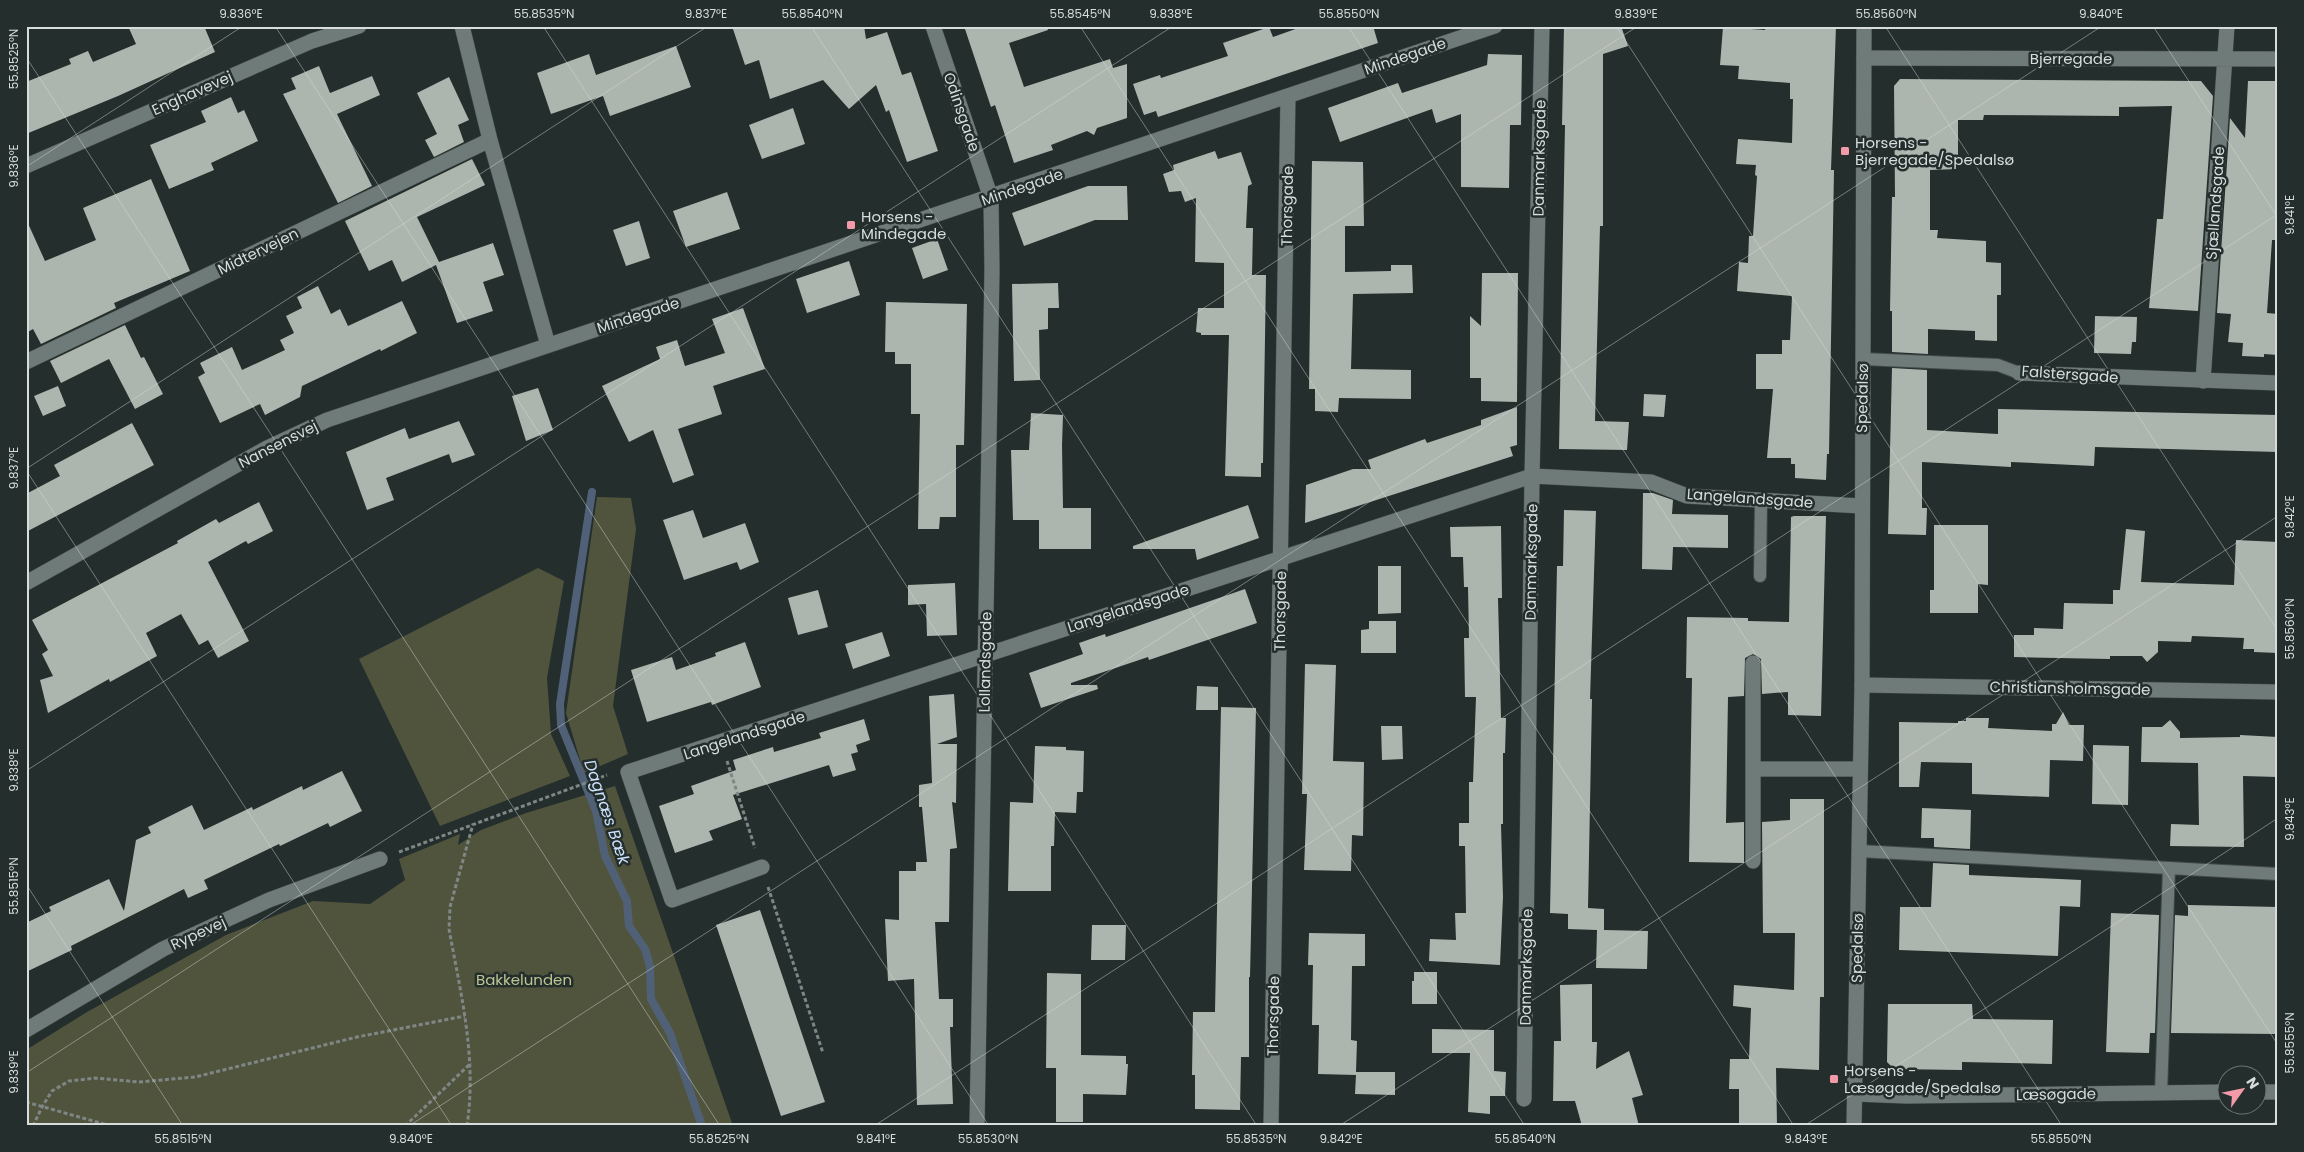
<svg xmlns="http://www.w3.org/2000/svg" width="2304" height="1152" font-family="Poppins,sans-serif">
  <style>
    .green { fill: #51543d }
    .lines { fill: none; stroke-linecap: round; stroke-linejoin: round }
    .stream { stroke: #506177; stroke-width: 8 }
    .building { fill: #adb6ae }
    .service-casing { stroke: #414a49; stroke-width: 14 }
    .minor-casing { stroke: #414a49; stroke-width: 16 }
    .tertiary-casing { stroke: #414a49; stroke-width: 16 }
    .path { stroke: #7f8786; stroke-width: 3; stroke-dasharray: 4 2.5; stroke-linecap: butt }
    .service { stroke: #6f7b79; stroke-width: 12 }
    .minor { stroke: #6f7b79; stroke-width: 15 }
    .tertiary { stroke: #6f7b79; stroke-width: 15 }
    .ticks { fill: none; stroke: #d6dddc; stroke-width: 1; stroke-opacity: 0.45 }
    .poi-dot { fill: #f39aa8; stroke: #242e2d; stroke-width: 2 }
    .labels { text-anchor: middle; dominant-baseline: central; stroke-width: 5; stroke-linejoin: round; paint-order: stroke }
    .street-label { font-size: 15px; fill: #d6dddc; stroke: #242e2d }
    .poi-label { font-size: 15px; fill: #d6dddc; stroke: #242e2d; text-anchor: start }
    .park-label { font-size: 15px; fill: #bdc490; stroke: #242e2d }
    .water-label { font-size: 16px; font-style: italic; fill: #cee3fd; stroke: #242e2d }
    .neatline { fill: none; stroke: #d6dddc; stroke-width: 2 }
    .ticks-label { font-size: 12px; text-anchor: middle; fill: #d6dddc }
  </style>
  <rect width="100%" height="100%" fill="#242e2d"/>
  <path class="green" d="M597,497L631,498L636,529L613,706L628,754L584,773L566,713Z
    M538,568L564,581L547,678L551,734L570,776L440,826L359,659Z
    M615,786L733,1126H26V1050L87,1012L226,935L313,901L370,904L405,880L399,859L460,834L458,845L481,830L526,813Z"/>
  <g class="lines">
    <path class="stream" d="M592,492L560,704L561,725L596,811L605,856L627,901L629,926L645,949L650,966L651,999L670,1033L702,1126"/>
  </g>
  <path class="building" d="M128,26H204L215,52L118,96L26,134V82L71,64L69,59L88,51L93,62L136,44Z
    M732,26H864L866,39L887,32L902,75L911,72L938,151L907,162L889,110L886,112L876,85L849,109L823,80L770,99L759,60L745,65Z
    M964,26H1047L1048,30L1009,43L1024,87L1110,59L1113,68L1127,64V118L1097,128L1094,135L1087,131L1051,145L1053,150L1014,163L995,105L991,107Z
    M1304,26H1373L1378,43L1158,117L1156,111L1144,115L1133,84L1160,75L1161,78L1228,56L1223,43L1269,27L1273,37Z
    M1564,26H1621L1628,46L1603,54V226H1600L1595,421L1629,422L1627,450L1559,449L1565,125H1562Z
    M1766,26H1836L1831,170H1834L1829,454H1827L1826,480L1795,478V464H1791V458H1767L1773,389H1756V354H1782V340H1790L1792,296L1737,291L1739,262L1748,263L1749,236H1753L1757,176L1755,175L1756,165L1736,164L1738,139L1792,143L1793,99H1790V83L1738,79L1739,66L1720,65L1723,27L1765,30Z
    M676,46L691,87L610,116L603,96L551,114L537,73L589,54L596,75Z
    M1488,54L1522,55L1521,125H1510L1509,188L1461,187V114L1436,123L1432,109L1340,142L1328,108L1398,83L1402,93L1487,65Z
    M319,66L330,93L372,76L380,95L337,114L372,186L338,203L283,94L296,89L291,78Z
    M449,77L469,120L458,125L464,142L434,157L425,140L437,134L417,93Z
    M1900,79L2201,81L2213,96L2198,311L2149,308L2157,219H2163L2172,106L2119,107V116L1984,115L1983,120H1958V169L1930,170V230H1938L1937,238L1986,241V262L2001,263V295H1997V341L1975,340V331L1928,329V354L1892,352V311H1890L1892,197H1895L1894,86Z
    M2248,81H2278V204L2276,240H2272L2267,313L2278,314V355L2264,354V357L2242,356L2243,343L2228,342L2231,314L2217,313L2230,118L2245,138Z
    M231,97L238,113L244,110L258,141L211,163L214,170L169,189L150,145L206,122L201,111Z
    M793,108L805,144L762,159L749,125Z
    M1215,151L1218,159L1241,152L1252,184L1248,186L1246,228H1253L1252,275H1266L1263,463H1261V477L1225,476L1229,335H1201V333L1196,332L1198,308H1224V263L1195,262L1196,198L1185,202L1181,191L1169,192L1163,174L1174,170L1173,165Z
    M472,159L485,185L417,217L439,262L493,243L504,275L483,282L493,311L457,323L436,265L402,282L392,260L369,271L345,221Z
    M1312,161L1363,162L1364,226H1345V272L1391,271V265H1412L1413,293L1353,294L1351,369L1411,370V399L1339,398L1338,412L1315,411V389H1309Z
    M151,179L190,271L114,303L116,308L41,344L33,329L26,333V219L45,261L96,240L83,208Z
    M1088,186H1127L1128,220H1095L1024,246L1012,213Z
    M727,192L740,229L686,247L673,211Z
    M639,221L650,258L626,266L613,230Z
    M937,239L948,270L923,279L912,248Z
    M849,261L860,295L807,313L796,279Z
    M1482,273H1518L1517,402L1481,401V378H1470V316L1481,326Z
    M1058,283L1059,308H1048V329L1039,330L1040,380L1014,381L1012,284Z
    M318,286L331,314L340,309L348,326L402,301L417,333L381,351L380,349L302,386L300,397L265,415L260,404L220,423L198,377L205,373L200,363L232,347L242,370L285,350L280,340L294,333L286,316L302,308L297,297Z
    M886,302L967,304L964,445H956V517H940L939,529H918L920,414H911V364H895V352H885Z
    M743,308L765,369L713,386L722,414L678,429L694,475L673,483L653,430L629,442L602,386L660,359L656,347L677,340L685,366L725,353L712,319Z
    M2095,316L2137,317L2136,342H2132L2131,354L2094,353Z
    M125,325L141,358L144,357L163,394L135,409L109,359L61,383L50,361Z
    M1892,368L1927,370V430L1998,434V409L2278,415V452L2095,447L2094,466L2011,462V467L1922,462V508H1927L1926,535L1888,534Z
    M58,386L66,406L43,416L34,396Z
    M538,388L553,430L526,441L512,396Z
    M1644,394L1666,395L1664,417L1643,416Z
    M1517,407V445L1510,447L1513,456L1305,523L1306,485L1353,469H1371L1368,460L1425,439L1427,443L1481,425V420Z
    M1031,413L1063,415L1062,445L1063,508H1091V549H1039V520H1013L1011,450H1029Z
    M459,421L475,455L452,463L449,454L386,478L394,500L367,510L346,452L405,428L409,439Z
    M132,423L154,465L26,532V494L60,476L54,465Z
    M1643,493H1653L1673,500L1672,514L1728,515V548L1673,547L1672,570L1642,569Z
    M259,502L273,531L248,544L246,541L208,562L249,641L218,658L208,640L199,645L181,614L146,633L157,656L110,682L109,679L48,713L40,680L53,676L42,654L48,650L32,620L178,543L177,541L216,519L219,523Z
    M1248,505L1259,538L1197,560L1195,549H1133V546Z
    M693,510L703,538L745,523L759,562L740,570L737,562L684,580L663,520Z
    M1564,510L1596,511L1590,699H1592L1588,908L1604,909V930L1648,931L1647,969L1596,968L1597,930L1568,929V914L1550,913L1557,566H1563Z
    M1794,516H1826L1821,716L1788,715V692L1762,694L1761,659L1753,654L1745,658L1744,696L1728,697L1726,823L1744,822V863L1689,862L1692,678H1686L1687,617L1748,618V621L1789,622L1791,517Z
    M1934,525H1988V585L1978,584V613H1930V590H1934Z
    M1501,526L1502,598H1498L1501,718H1506L1505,753H1503V824H1501L1503,897L1500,965L1429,961L1430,939L1456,940L1455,913H1466L1465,846H1459V823H1469V782H1473L1476,697H1465L1464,638H1469L1468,587H1464L1463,557H1451L1450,527Z
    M2126,529L2145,531L2141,582L2234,585L2236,540L2278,542V653L2254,652V649H2243L2244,638L2192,636L2191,642L2158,641V652L2147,662L2142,656H2110V659L2014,657V635H2034V628L2063,629L2064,603L2113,604V590H2120Z
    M1378,566H1401V613L1378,614Z
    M955,583L957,635L927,636L926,604L908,605V585Z
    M1245,589L1257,623L1149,660L1148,657L1071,683V685H1097L1098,689L1041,708L1029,673L1083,654L1079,643L1105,634L1106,637Z
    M818,590L828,627L798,635L788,598Z
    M1369,621H1396V653H1361V630L1369,629Z
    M882,632L890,656L853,669L845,644Z
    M745,642L761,687L712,705L711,702L647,722L631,670L672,657L676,670L716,656L715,653Z
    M1305,664L1336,665L1333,761L1364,762L1363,836L1352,835L1351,871L1304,870L1307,794H1302Z
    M1197,686L1218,687V710H1196Z
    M954,694L957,737L937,744H957L956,803L952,802L957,848L950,849L949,922H935L939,999H953V1027H950L953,1104L917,1105L914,979L888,981L885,919L899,920V871H916V862H927L922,807H919V785L932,783L929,696Z
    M1221,707L1256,708L1250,977H1249V1057H1241L1240,1110L1195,1109V1075H1192L1193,1012H1215Z
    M2063,712L2069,725H2084L2083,761L2050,760L2049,797L1972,794V763L1921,762L1919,787H1899V722L1958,723V721H1966V718H1989L1988,728L2052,731V724H2056Z
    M864,719L870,740L856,745L858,752L851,754L856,770L833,777L829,765L733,795L742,819L709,831L713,840L675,853L659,806L694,794L691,786L736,770L733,760L773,747L774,752L821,738L819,733Z
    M2170,720L2180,732V738L2240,737V735L2278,737V777L2243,776L2244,847L2170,846L2171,824L2199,825L2198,763L2141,762L2142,727H2162Z
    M1381,726H1402L1403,759L1382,760Z
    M2093,745L2129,746L2128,805L2092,804Z
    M1035,746L1066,747V750L1084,751L1083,792H1077L1076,813L1055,812L1054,846H1051V891H1008L1010,802L1033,803Z
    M342,771L362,811L330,827L328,823L280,846L279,844L204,880L208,889L188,898L184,889L71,946L72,950L26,972V923L51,911L49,907L109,879L124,911L136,840L151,833L148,827L192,805L204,830L252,807L253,810L302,786L303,790Z
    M1790,799H1824V997H1820L1819,1070L1776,1068L1777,1126H1739V1089H1729L1730,1059H1749L1751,1008L1733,1006L1734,985L1794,990L1795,933H1763L1762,822L1790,820Z
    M1922,808L1971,810L1970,849L1934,847V838H1921Z
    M1933,863L1969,865V875L2081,880L2080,907L2060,906L2058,956L1899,950L1900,907H1931Z
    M2188,905L2278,907V1034L2171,1033L2175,915L2188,916Z
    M760,910L825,1102L781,1116L716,925Z
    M2111,913L2159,915L2155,1033H2150L2149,1053L2106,1052Z
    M1092,925H1126L1125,960H1091Z
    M1309,933L1365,934V966H1352L1351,1040L1357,1041L1356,1072H1395V1095L1355,1094L1356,1075L1318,1074L1319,1025H1312L1313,965H1308Z
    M1414,972H1437V1004H1412V981H1414Z
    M1047,973L1081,974V1055L1126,1056V1064H1128L1126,1095L1083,1094V1122H1056V1068H1046Z
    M1592,984V1042H1597L1596,1069L1629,1051L1643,1095L1632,1098L1639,1126H1582L1575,1101H1553L1554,1041H1561L1560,985Z
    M1888,1004H1972L1973,1019L2053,1020L2052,1064L1962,1062V1070L1894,1069L1887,1062Z
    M1432,1029L1494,1030V1071L1506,1072L1505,1096H1490V1114L1468,1112L1470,1053H1432Z"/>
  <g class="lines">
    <defs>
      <path id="service" d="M1863,359L1998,365L2019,373
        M1760,576L1761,500
        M1859,851L2278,874
        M2161,1093L2169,868"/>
      <path id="minor" d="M462,26L490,140L548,345
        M933,26L991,198L992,270L977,1126
        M1864,58L2278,59
        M26,166L312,41L359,26
        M26,362L490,140
        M2019,373L2278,383
        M2203,381L2227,26
        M26,583L267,448L327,420L1495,26
        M1862,685L2278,692
        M1753,769H1860
        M1753,861V663
        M762,867L672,900L628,772L1532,476L1651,482L1687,496L1861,506
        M26,1030L163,949L269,900L380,859
        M2256,1092H2278
        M1855,1094L1906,1096L2226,1092
        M1524,1099L1532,476L1542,26
        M1271,1126L1288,96"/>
      <path id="tertiary" d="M1854,1126L1862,685L1864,26"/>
    </defs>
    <use href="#service" class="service-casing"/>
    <use href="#minor" class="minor-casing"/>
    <use href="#tertiary" class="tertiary-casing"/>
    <path class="path" d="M727,761L755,848
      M399,852L607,775
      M768,887L823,1053
      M26,1102L111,1126
      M33,1126L42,1107L52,1091L69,1081L95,1078L139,1082L195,1077L357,1037L465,1016
      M405,1126L471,1063
      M467,1126C477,1058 461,995 449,929L450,907L473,824"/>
    <use href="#service" class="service"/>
    <use href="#minor" class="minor"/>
    <use href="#tertiary" class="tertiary"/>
  </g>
  <path class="ticks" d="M275,26L989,1126M543,26L1257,1126M811,26L1525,1126M1080,26L1794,1126M1348,26L2062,1126M1616,26L2278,1045M1885,26L2278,631M2153,26L2278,218M26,57L720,1126M26,167L243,26M26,469L708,26M26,470L452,1126M26,771L1173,26M26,884L183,1126M26,1073L1638,26M409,1126L2102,26M874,1126L2278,214M1339,1126L2278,516M1804,1126L2278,818M2269,1126L2278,1120"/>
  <g class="poi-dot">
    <rect x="1840" y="146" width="10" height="10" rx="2.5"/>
    <rect x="846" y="220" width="10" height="10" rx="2.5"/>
    <rect x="1829" y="1074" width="10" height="10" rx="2.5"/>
  </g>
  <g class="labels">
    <g class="street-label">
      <text transform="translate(1405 56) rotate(-19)">Mindegade</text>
      <text x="2071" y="58">Bjerregade</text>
      <text transform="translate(192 93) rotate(-24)">Enghavevej</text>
      <text transform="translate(962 112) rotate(71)">Odinsgade</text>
      <text transform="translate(1539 158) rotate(-89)">Danmarksgade</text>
      <text transform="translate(1022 187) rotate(-19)">Mindegade</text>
      <text transform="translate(2215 203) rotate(-86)">Sjællandsgade</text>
      <text transform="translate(1287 206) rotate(-89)">Thorsgade</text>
      <text transform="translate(258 251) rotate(-26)">Midtervejen</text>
      <text transform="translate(638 315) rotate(-18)">Mindegade</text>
      <text transform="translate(2070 374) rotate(4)">Falstersgade</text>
      <text transform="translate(1862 398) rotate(-89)">Spedalsø</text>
      <text transform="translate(278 444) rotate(-27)">Nansensvej</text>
      <text transform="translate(1750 498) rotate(4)">Langelandsgade</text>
      <text transform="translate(1531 562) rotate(-89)">Danmarksgade</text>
      <text transform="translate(1128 608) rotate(-18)">Langelandsgade</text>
      <text transform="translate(1280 611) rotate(-89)">Thorsgade</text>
      <text transform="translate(985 662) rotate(-89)">Lollandsgade</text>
      <text transform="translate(2070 688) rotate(1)">Christiansholmsgade</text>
      <text transform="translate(744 735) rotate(-18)">Langelandsgade</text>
      <text transform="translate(198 933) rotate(-25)">Rypevej</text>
      <text transform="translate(1857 948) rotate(-89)">Spedalsø</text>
      <text transform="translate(1526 967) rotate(-89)">Danmarksgade</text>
      <text transform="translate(1273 1016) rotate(-89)">Thorsgade</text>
      <text transform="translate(2056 1094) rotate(-1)">Læsøgade</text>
    </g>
    <g class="poi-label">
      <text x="1855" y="142">Horsens -<tspan x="1855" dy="17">Bjerregade/Spedalsø</tspan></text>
      <text x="861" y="216">Horsens -<tspan x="861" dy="17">Mindegade</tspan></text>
      <text x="1844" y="1070">Horsens -<tspan x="1844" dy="17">Læsøgade/Spedalsø</tspan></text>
    </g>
    <g class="park-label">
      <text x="524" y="979">Bakkelunden</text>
    </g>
    <g class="water-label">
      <text transform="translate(607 812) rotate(71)">Dagnæs Bæk</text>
    </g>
  </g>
  <rect width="2304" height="1152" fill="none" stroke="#242e2d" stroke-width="55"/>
  <g transform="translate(2242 1090) rotate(57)"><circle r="24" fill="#242e2d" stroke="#6b7473"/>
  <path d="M0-4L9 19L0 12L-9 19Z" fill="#f39aa8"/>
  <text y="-8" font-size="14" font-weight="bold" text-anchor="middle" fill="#d6dddc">N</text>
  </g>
  <rect x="28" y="28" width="2248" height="1096" class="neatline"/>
  <g class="ticks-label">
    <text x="241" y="18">9.836°E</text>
    <text x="544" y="18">55.8535°N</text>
    <text x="706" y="18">9.837°E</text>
    <text x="812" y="18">55.8540°N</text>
    <text x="1080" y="18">55.8545°N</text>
    <text x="1171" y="18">9.838°E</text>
    <text x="1349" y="18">55.8550°N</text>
    <text x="1636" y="18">9.839°E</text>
    <text x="1886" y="18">55.8560°N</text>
    <text x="2101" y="18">9.840°E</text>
    <text transform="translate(14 59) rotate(-90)" y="4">55.8525°N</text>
    <text transform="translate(14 166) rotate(-90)" y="4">9.836°E</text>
    <text transform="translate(2290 215) rotate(-90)" y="4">9.841°E</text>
    <text transform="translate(14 468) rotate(-90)" y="4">9.837°E</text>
    <text transform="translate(2290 517) rotate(-90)" y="4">9.842°E</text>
    <text transform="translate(2290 629) rotate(-90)" y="4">55.8560°N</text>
    <text transform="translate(14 770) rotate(-90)" y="4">9.838°E</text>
    <text transform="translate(2290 819) rotate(-90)" y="4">9.843°E</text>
    <text transform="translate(14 886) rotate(-90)" y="4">55.8515°N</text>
    <text transform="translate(2290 1043) rotate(-90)" y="4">55.8555°N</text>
    <text transform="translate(14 1072) rotate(-90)" y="4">9.839°E</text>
    <text x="183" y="1143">55.8515°N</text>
    <text x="411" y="1143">9.840°E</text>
    <text x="719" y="1143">55.8525°N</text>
    <text x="876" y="1143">9.841°E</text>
    <text x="988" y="1143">55.8530°N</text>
    <text x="1256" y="1143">55.8535°N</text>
    <text x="1341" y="1143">9.842°E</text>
    <text x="1525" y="1143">55.8540°N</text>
    <text x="1806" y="1143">9.843°E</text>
    <text x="2061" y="1143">55.8550°N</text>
  </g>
</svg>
